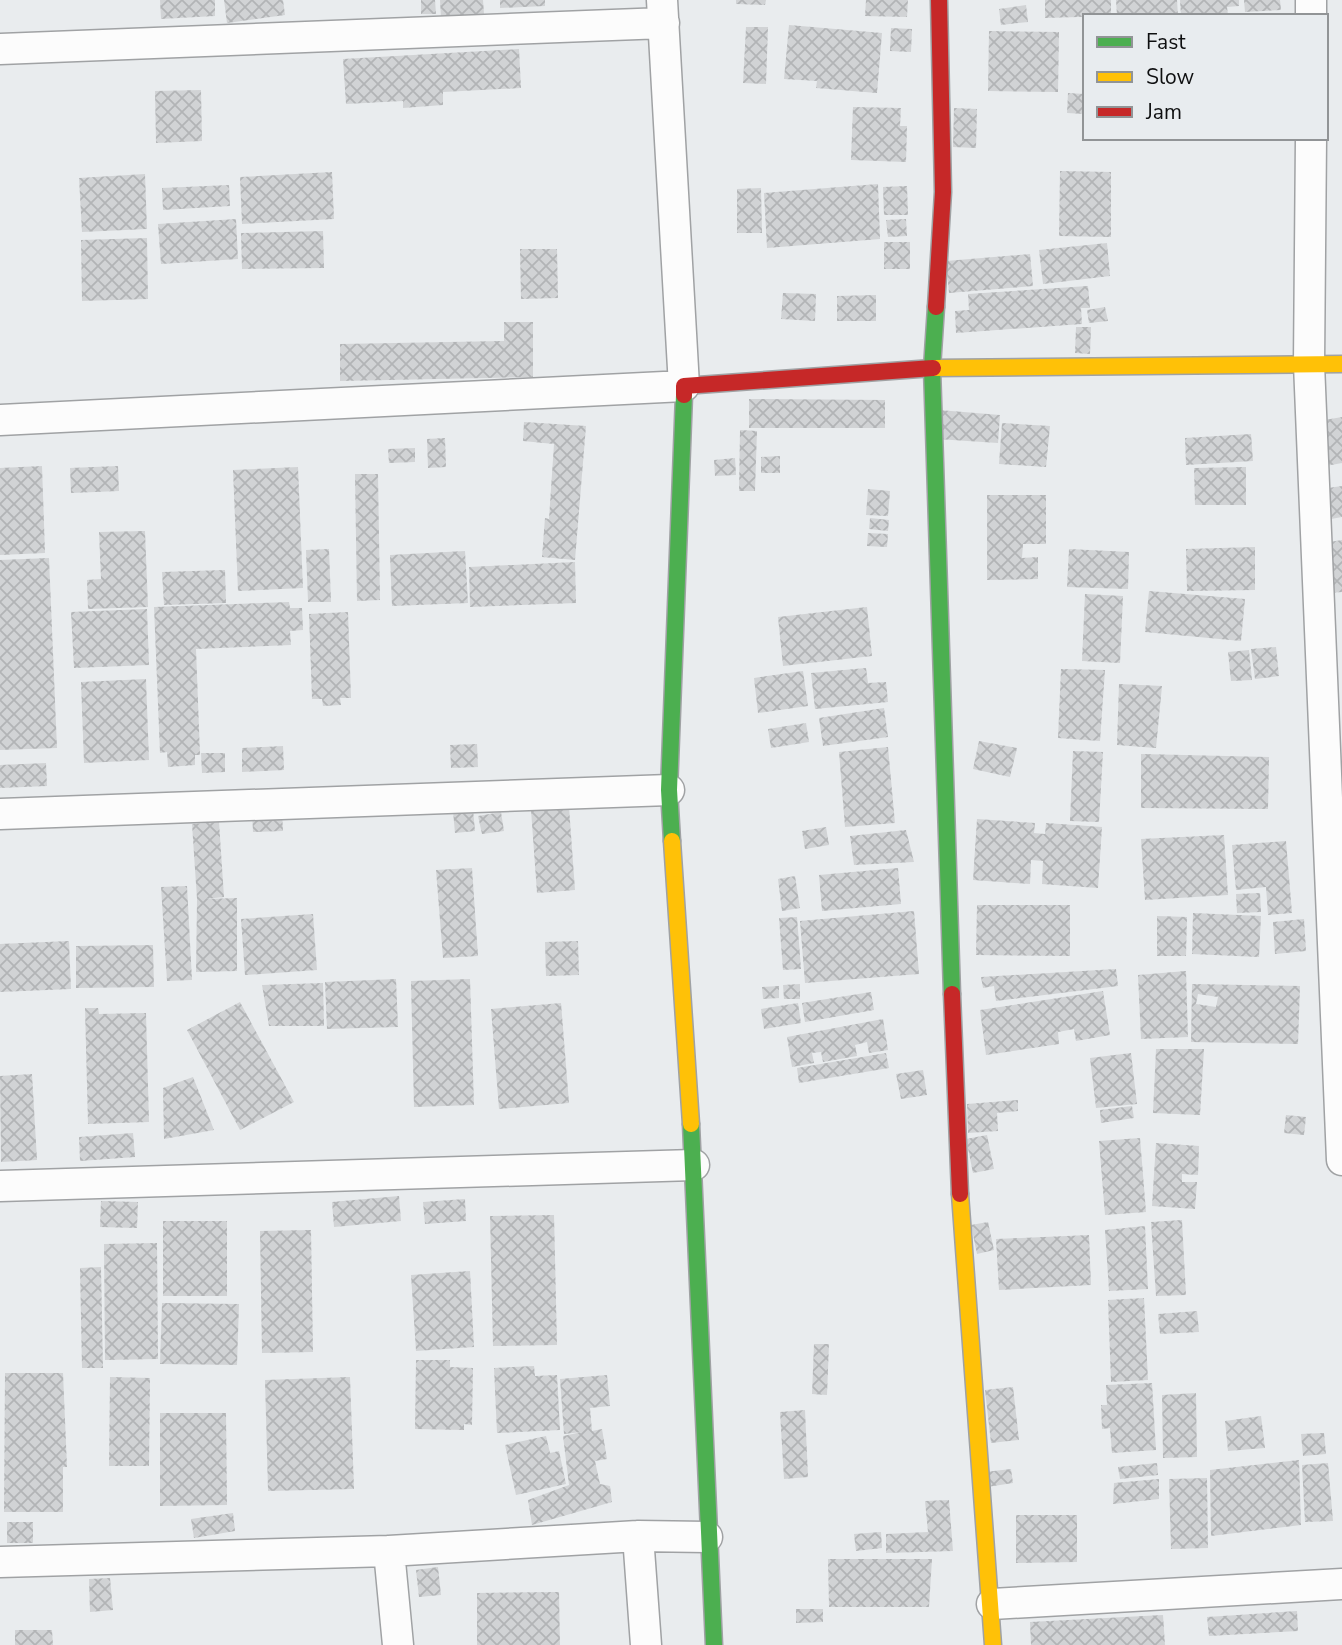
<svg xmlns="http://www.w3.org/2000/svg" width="1342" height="1645" font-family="'Nunito Sans',sans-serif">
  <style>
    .building { fill: url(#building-cross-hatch); fill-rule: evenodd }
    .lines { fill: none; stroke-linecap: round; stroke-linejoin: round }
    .street-casing { stroke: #a0a2a4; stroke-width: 33 }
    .fast-casing { stroke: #a0a2a4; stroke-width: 19 }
    .slow-casing { stroke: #a0a2a4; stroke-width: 19 }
    .jam-casing { stroke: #a0a2a4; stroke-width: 19 }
    .street { stroke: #fcfcfc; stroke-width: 30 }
    .fast { stroke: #4caf50; stroke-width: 16 }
    .slow { stroke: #ffc107; stroke-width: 16 }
    .jam { stroke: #c62828; stroke-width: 16 }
  </style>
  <defs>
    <pattern id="building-cross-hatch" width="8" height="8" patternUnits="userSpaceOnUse" patternTransform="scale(1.75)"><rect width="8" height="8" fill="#d1d3d5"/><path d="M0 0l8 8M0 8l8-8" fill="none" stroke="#b2b4b6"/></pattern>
  </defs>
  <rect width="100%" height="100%" fill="#e9ecee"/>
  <path class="building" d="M160,0H215V16L161,19Z
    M224,0H283L285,15L227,23Z
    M421,0H435L436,14H421Z
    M440,0H483L484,14L441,18Z
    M500,0H545V6L500,8Z
    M736,0H766L765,5L736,4Z
    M866,0H908L907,17L865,16Z
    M1045,0H1111V16L1045,18Z
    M1116,0H1177L1178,16H1117Z
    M1180,0H1239V6L1227,7L1228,15L1181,16Z
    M1244,0H1280L1281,10L1245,12Z
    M1026,5L1028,22L1001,25L999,9Z
    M789,25L882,33L877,93L816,88L817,81L784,79Z
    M746,27H768L766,84L743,83Z
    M891,28L912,29L911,52L890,51Z
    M989,31L1059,32L1058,92L988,91Z
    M519,49L521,88L443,92V105L403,108V101L346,104L343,59Z
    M201,90L202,141L156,143L155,91Z
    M1068,93L1085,94V114L1067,113Z
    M853,107L901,108L900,126H907L906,162L851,160Z
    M954,108L977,109L976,148L953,147Z
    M1060,171L1111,172V237L1059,236Z
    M332,172L334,219L242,224L240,177Z
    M145,174L147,229L82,232L79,178Z
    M878,184L880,239L767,248L764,193Z
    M229,185L230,206L163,210L162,188Z
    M907,186L908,215H884L883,187Z
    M761,188L762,233H737V189Z
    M236,219L238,259L161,264L158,224Z
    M906,219L907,236L888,237L886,220Z
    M323,231L324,268L242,269L241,233Z
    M147,238L148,299L82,301L81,240Z
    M884,242H910V269H884Z
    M1107,243L1110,276L1043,284L1039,250Z
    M520,249H557L558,298L521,299Z
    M1030,254L1033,286L949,293L946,261Z
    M1088,286L1090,308H1081L1082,324L956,333L955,311L969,310L968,294Z
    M783,293L816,294L815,321L781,319Z
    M876,295V321H837V296Z
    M1105,307L1108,321L1089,323L1087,310Z
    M504,322H533V377L340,381V344L504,341Z
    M1076,327H1091L1090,354L1075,353Z
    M749,399L885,400V428H749Z
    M939,410L1000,415L998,443L937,439Z
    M1342,417V463L1326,466L1319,421Z
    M524,422L586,426L575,560L542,557L545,518L549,519L554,444L523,441Z
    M1002,423L1050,426L1046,467L999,464Z
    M740,430L757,431L755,491H739Z
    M1251,434L1253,461L1186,465L1185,438Z
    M445,438L446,467L428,468L427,439Z
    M415,448V462L389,463L388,449Z
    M780,456V473H761V457Z
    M735,458L736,475L715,476L714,460Z
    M42,466L45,553L0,555V468Z
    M118,466L119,491L71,493L70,468Z
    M298,467L303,588L238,591L233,470Z
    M1246,467V505H1195L1194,468Z
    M355,474H378L380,600L357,601Z
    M1342,486V517L1331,519L1328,488Z
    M868,489L890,491L888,516L866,515Z
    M987,495H1046V544H1023L1022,558L1038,557V579L987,580Z
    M870,518L889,520L888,531L869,529Z
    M145,531L148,607L88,609L87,580L101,579L99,532Z
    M868,533L888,534L887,547L867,546Z
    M1342,540V592L1330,593L1326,565H1333L1329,542Z
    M1255,547V590L1187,591L1186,549Z
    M329,549L331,602H308L306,550Z
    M1069,549L1129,552L1128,589L1067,587Z
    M465,551L468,603L392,606L390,555Z
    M49,558L57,748L0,750V560Z
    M575,562L576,603L470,607L469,567Z
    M225,570L226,603L164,605L162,572Z
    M1149,591L1245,599L1241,641L1145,632Z
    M1085,594L1123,596L1120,663L1082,661Z
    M289,602L290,608H302L303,630L290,631L291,645L196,649L200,755H195V765L168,767L167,752L160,753L154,607Z
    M867,607L872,656L783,666L778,617Z
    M147,609L149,665L74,668L71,612Z
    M348,612L351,698H340L341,705L323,706L322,699H312L309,614Z
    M1276,647L1279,676L1255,679L1251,649Z
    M1249,650L1252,680L1231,681L1228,652Z
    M866,668L868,683L886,682L888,702L815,709L811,673Z
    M1061,669L1105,670L1100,741L1058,738Z
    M803,671L808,706L758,713L754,678Z
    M146,679L149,760L84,763L81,682Z
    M1119,684L1162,686L1156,748L1117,745Z
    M884,708L888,737L823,746L819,718Z
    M806,723L809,742L771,748L768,729Z
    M979,741L1017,748L1010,777L973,769Z
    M477,744L478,767L451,768L450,745Z
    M283,746L284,770L242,772V748Z
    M888,747L895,823L845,827L839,752Z
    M1073,751L1103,752L1099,822L1070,821Z
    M201,753H225V772L202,773Z
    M1141,754L1269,757L1268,809L1141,808Z
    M46,763L47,786L0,788V765Z
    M569,807L575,890L537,893L531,810Z
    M473,809L475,831L455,833L453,811Z
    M282,811L283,831L253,832L252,812Z
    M501,812L504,831L482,834L478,816Z
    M977,819L1035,823L1034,833L1045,834L1046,823L1102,827L1098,888L1042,884L1043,861L1031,860L1030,884L973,880Z
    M219,822L224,897L205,899L237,898V971L196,972L197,899L192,824Z
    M826,827L829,845L805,849L802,831Z
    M906,830L914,862L854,865L850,836Z
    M1224,835L1228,895L1145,900L1141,839Z
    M1286,841L1292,913L1268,915L1266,887L1236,890L1232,845Z
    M472,868L478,956L443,958L436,870Z
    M898,868L901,904L822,911L819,875Z
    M795,876L800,908L782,911L778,879Z
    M187,886L192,980L167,981L161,887Z
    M1260,893L1261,912L1237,913L1236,894Z
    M977,905H1070V956L976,955Z
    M914,911L919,974L805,983L800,921Z
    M1193,913L1261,916L1259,957L1192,954Z
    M313,914L317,970L245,975L241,919Z
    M1157,916L1187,917L1186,956H1157Z
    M797,917L801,969L783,970L779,918Z
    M1304,919L1306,951L1275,954L1273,922Z
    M69,941L71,989L0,992V944Z
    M578,941L579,975L546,976L545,942Z
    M153,945L154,987L76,988V946Z
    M1116,969L1118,986L996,1001L994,986L983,988L981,977Z
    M1186,971L1188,1037L1141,1039L1138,975Z
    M396,979L398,1027L327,1029L325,982Z
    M470,979L474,1105L414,1107L411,981Z
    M323,983L324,1026H269L262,985Z
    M800,984V999H784L783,985Z
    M1192,984L1300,986L1298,1044L1191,1042ZM1198,994L1218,997L1216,1007L1196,1004Z
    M779,986V998L763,999L762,987Z
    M1103,991L1110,1035L1076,1041L1074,1029L1058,1032L1059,1044L986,1055L980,1010Z
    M871,992L874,1010L805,1022L802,1003Z
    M240,1002L294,1102L240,1130L187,1030Z
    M561,1003L569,1103L499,1109L491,1009Z
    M798,1003L801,1023L764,1029L761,1009Z
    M85,1008H98L99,1014L146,1013L149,1122L88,1124Z
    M883,1019L888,1050L869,1053L867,1042L855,1045L857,1056L823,1062L821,1052L812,1053L814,1063L792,1067L787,1037Z
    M1156,1049H1204L1200,1115L1153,1113Z
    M886,1053L889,1068L799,1083L797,1068Z
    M1131,1053L1137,1104L1096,1108L1090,1058Z
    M923,1070L927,1095L901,1099L896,1074Z
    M32,1074L37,1160L1,1162L0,1076Z
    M193,1077L214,1130L164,1139L163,1088Z
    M1018,1100V1111L997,1113L998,1131L968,1133L967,1104Z
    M1132,1106L1134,1118L1101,1123L1100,1110Z
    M1286,1115L1306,1117L1304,1135L1284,1133Z
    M133,1133L135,1157L80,1161L79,1137Z
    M987,1135L994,1169L973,1173L966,1139Z
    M1140,1138L1146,1212L1105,1215L1099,1141Z
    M1156,1143L1199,1146L1198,1175L1182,1174V1182H1197L1195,1209L1152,1206Z
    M399,1196L401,1221L334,1227L332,1202Z
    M465,1199L466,1221L425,1224L423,1202Z
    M101,1201L138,1202L137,1228L100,1227Z
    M554,1215L557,1345L493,1346L490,1216Z
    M1182,1220L1186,1295L1156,1296L1151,1222Z
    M163,1221H227V1296H163Z
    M988,1222L994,1250L977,1254L971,1225Z
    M1145,1226L1148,1289L1109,1291L1105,1230Z
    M311,1230L313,1352L262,1353L260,1231Z
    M1089,1235L1091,1285L999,1290L996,1239Z
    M157,1243L158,1359L105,1360L104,1244Z
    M101,1267L103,1368H82L80,1268Z
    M470,1271L474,1347L416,1351L411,1275Z
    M1144,1298L1148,1380L1111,1382L1108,1300Z
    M162,1303L239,1304L237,1365L160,1364Z
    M1197,1311L1199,1332L1160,1334L1158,1314Z
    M814,1344H829L827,1395L812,1394Z
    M416,1360H450V1367L473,1368L472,1425L464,1424V1430L415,1429Z
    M534,1366L535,1376L557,1375L560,1430L497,1433L494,1368Z
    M5,1373H63L67,1467H63V1512H4Z
    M607,1375L610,1406L590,1408L592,1431L602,1429L607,1459L595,1461L600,1484L610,1486L612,1502L532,1525L528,1500L569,1485L563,1436L582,1432L564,1434L560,1379Z
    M110,1377L150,1378L149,1466H109Z
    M350,1377L354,1489L268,1491L265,1380Z
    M1152,1383L1156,1450L1112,1453L1110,1428L1102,1429L1101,1405H1107L1106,1385Z
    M1013,1387L1019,1440L991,1443L985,1390Z
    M1196,1393L1197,1457L1163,1458L1162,1395Z
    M805,1410L808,1477L784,1479L780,1412Z
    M160,1413H226L227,1505L160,1506Z
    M1261,1416L1265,1448L1228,1451L1225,1421Z
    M1324,1433L1326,1454L1303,1456L1301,1434Z
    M546,1436L550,1453L559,1451L566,1484L516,1495L505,1445Z
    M1299,1460L1301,1525L1211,1536L1210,1470Z
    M1157,1463L1158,1475L1120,1479L1118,1467Z
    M1328,1463L1333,1521L1305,1522L1302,1465Z
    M1011,1469L1013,1483L987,1487L985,1472Z
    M1207,1478L1208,1548L1171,1549L1169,1479Z
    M1159,1479V1499L1113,1504L1114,1483Z
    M949,1500L953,1551L886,1553V1534L928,1532L925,1501Z
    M233,1513L235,1531L194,1538L191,1519Z
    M1016,1515H1077V1562L1016,1563Z
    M7,1522H33V1543H7Z
    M881,1532L882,1548L856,1551L854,1534Z
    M828,1559H932L929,1607H829Z
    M438,1567L441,1595L419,1597L416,1570Z
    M110,1578L113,1610L90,1612L89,1579Z
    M559,1592L560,1645H477V1593Z
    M796,1609H823V1622L796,1623Z
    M1297,1611L1298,1631L1209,1636L1207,1617Z
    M1163,1615L1165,1645H1031L1030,1622Z
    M15,1630H52L53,1645H15Z"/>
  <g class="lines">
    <defs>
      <path id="street" d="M1311,16V0
        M0,49L664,23
        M1311,138L1309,364L1342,1160
        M0,420L684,386L662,0
        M0,814L669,790
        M0,1186L694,1165
        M638,1536L646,1645
        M389,1551L398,1645
        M0,1562L389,1551L638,1536L707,1537
        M992,1604L1342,1584"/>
      <path id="fast" d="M936,307L932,368L952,994
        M672,841L669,790L684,395
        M691,1124L714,1645"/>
      <path id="slow" d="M933,368L1342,364
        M672,841L691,1124
        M960,1194L993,1645"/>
      <path id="jam" d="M936,307L943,192L939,0
        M684,395V386L933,368
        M952,994L960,1194"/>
    </defs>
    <use href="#street" class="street-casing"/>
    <use href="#fast" class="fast-casing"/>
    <use href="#slow" class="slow-casing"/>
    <use href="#jam" class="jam-casing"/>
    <use href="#street" class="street"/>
    <use href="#fast" class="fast"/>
    <use href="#slow" class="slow"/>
    <use href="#jam" class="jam"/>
  </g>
  <rect x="1083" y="14" width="245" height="126" fill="#e8ecef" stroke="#919496" stroke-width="2"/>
  <rect x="1097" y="37" width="35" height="10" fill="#4caf50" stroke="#919496" stroke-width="2"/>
  <text x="1146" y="49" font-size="21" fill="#0e0f10">Fast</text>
  <rect x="1097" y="72" width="35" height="10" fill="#ffc107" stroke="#919496" stroke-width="2"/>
  <text x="1146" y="84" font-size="21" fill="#0e0f10">Slow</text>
  <rect x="1097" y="107" width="35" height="10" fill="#c62828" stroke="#919496" stroke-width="2"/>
  <text x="1146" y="119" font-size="21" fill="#0e0f10">Jam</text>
</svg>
